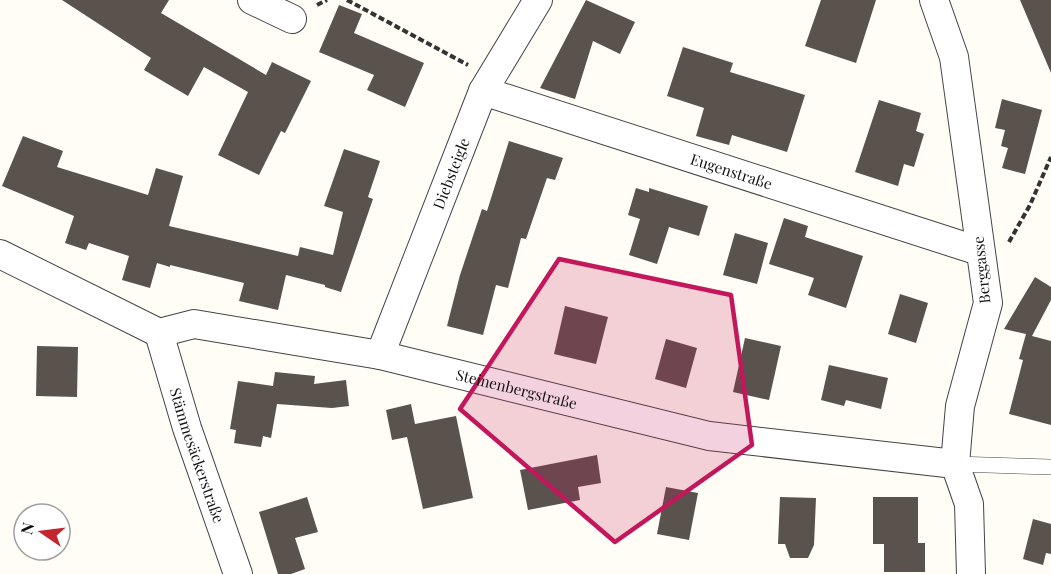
<svg xmlns="http://www.w3.org/2000/svg" width="1051" height="574" font-family="'Playfair Display',serif">
  <style>
    .building { fill: #5a524d }
    .lines { fill: none; stroke-linecap: round; stroke-linejoin: round }
    .service-casing { stroke: #444; stroke-width: 16 }
    .minor-casing { stroke: #444; stroke-width: 30 }
    .path { stroke: #333; stroke-width: 4; stroke-dasharray: 6 3; stroke-linecap: butt }
    .service { stroke: #fff; stroke-width: 15 }
    .minor { stroke: #fff; stroke-width: 28 }
    .marked { fill: #c2185b; fill-opacity: 0.2; stroke: #c2185b; stroke-width: 4.5; stroke-linejoin: round }
    .labels { text-anchor: middle; dominant-baseline: central; stroke-width: 6; stroke-linejoin: round; paint-order: stroke }
    .street-label { font-size: 15px; fill: #111; stroke: #fff }
  </style>
  <rect width="100%" height="100%" fill="#fffdf5"/>
  <path class="building" d="M62,0H169L161,13L266,75L272,62L311,81L285,133L281,131L259,175L218,155L248,92L204,67L188,96L144,70L151,58Z
    M586,0L635,22L620,54L593,41L575,99L540,88Z
    M821,0H876L856,63L805,46Z
    M1020,0H1051V73Z
    M339,5L362,14L354,33L424,63L405,107L367,90L374,75L319,52Z
    M683,47L733,63L730,72L805,95L787,152L732,135L729,145L696,136L704,108L667,96Z
    M1002,99L1042,110L1025,174L1002,168L1008,148L1001,146L1005,130L995,128Z
    M879,100L921,113L916,131L924,134L914,167L904,164L898,186L855,172Z
    M23,136L63,151L57,167L148,195L156,168L183,176L169,226L298,256L300,247L333,255L343,212L324,206L344,149L380,161L368,197L373,199L341,292L325,287V285L286,275L278,310L239,301L244,283L170,265V267L157,263L150,288L122,280L129,256L89,243L86,250L65,243L74,216L2,186Z
    M509,141L563,158L555,180L547,178L526,239L521,238L508,288L496,285L483,335L447,326L460,275L482,209L487,211Z
    M636,188L649,192V188L708,206L699,236L669,227L657,264L629,255L640,219L628,215Z
    M784,218L808,226L805,237L863,256L846,308L808,295L814,278L769,264Z
    M735,233L768,243L757,284L723,275Z
    M1035,277L1051,287V300L1032,336L1051,341V425L1009,414L1023,360L1019,359L1026,334L1004,329Z
    M900,294L928,303L916,343L888,334Z
    M565,306L608,317L596,364L554,354Z
    M745,338L781,346L769,400L733,392Z
    M666,339L697,348L686,388L655,379Z
    M37,346L78,347L77,397L36,396Z
    M829,365L888,378L881,409L846,400L844,406L821,400Z
    M275,372L315,376L314,384L346,380L349,406L332,408L277,404L271,438L263,436L261,447L234,443L236,430L230,429L238,381L273,386Z
    M411,404L415,424L456,416L473,498L423,509L407,437L392,440L386,410Z
    M597,455L601,483L578,487L580,500L528,510L520,470Z
    M666,487L698,493L689,540L657,534Z
    M307,497L318,532L295,538L305,569L291,574H278L259,512Z
    M780,497L816,498L814,545L808,558H790L785,544H778Z
    M873,497H918V543H925V572H884V544H873Z
    M1033,519L1051,524V554L1046,553L1043,565L1023,559Z"/>
  <g class="lines">
    <defs>
      <path id="service" d="M955,464L1051,467"/>
      <g id="minor">
        <path d="M252,0L292,19"/>
        <path d="M934,0L954,57L988,303L960,406L955,464L969,504L971,574"/>
        <path id="s1" d="M483,91L979,251"/>
        <path id="s2" d="M0,254L159,333L194,324L380,355L709,436L955,464"/>
        <path id="s3" d="M159,333L187,428L238,574"/>
        <path id="s4" d="M380,355L483,91L538,0"/>
      </g>
    </defs>
    <use href="#service" class="service-casing"/>
    <use href="#minor" class="minor-casing"/>
    <path class="path" d="M347,0L468,65
      M317,5L327,0
      M1009,242L1030,205L1051,157"/>
    <use href="#service" class="service"/>
    <use href="#minor" class="minor"/>
  </g>
  <path class="marked" d="M559,259L731,295L752,445L615,542L460,409Z"/>
  <g class="labels">
    <g class="street-label">
      <text stroke="none"><textPath href="#s1" startOffset="261">Eugenstraße</textPath></text>
      <text stroke="none"><textPath href="#s4" startOffset="195">Diebsteigle</textPath></text>
      <text transform="translate(981 270) rotate(-96)">Berggasse</text>
      <text stroke="none"><textPath href="#s2" startOffset="543">Steinenbergstraße</textPath></text>
      <text stroke="none"><textPath href="#s3" startOffset="128">Stämmesäckerstraße</textPath></text>
    </g>
  </g>
  <g transform="translate(42 532) rotate(284)"><circle r="28" fill="#ffffff" stroke="#a0a0a0" stroke-width="1.5"/>
  <path d="M0-4.5L10 22L0 15L-10 22Z" fill="#c4262e"/>
  <text y="-9" font-size="16" font-weight="bold" text-anchor="middle" fill="#111111">N</text>
  </g>
</svg>
